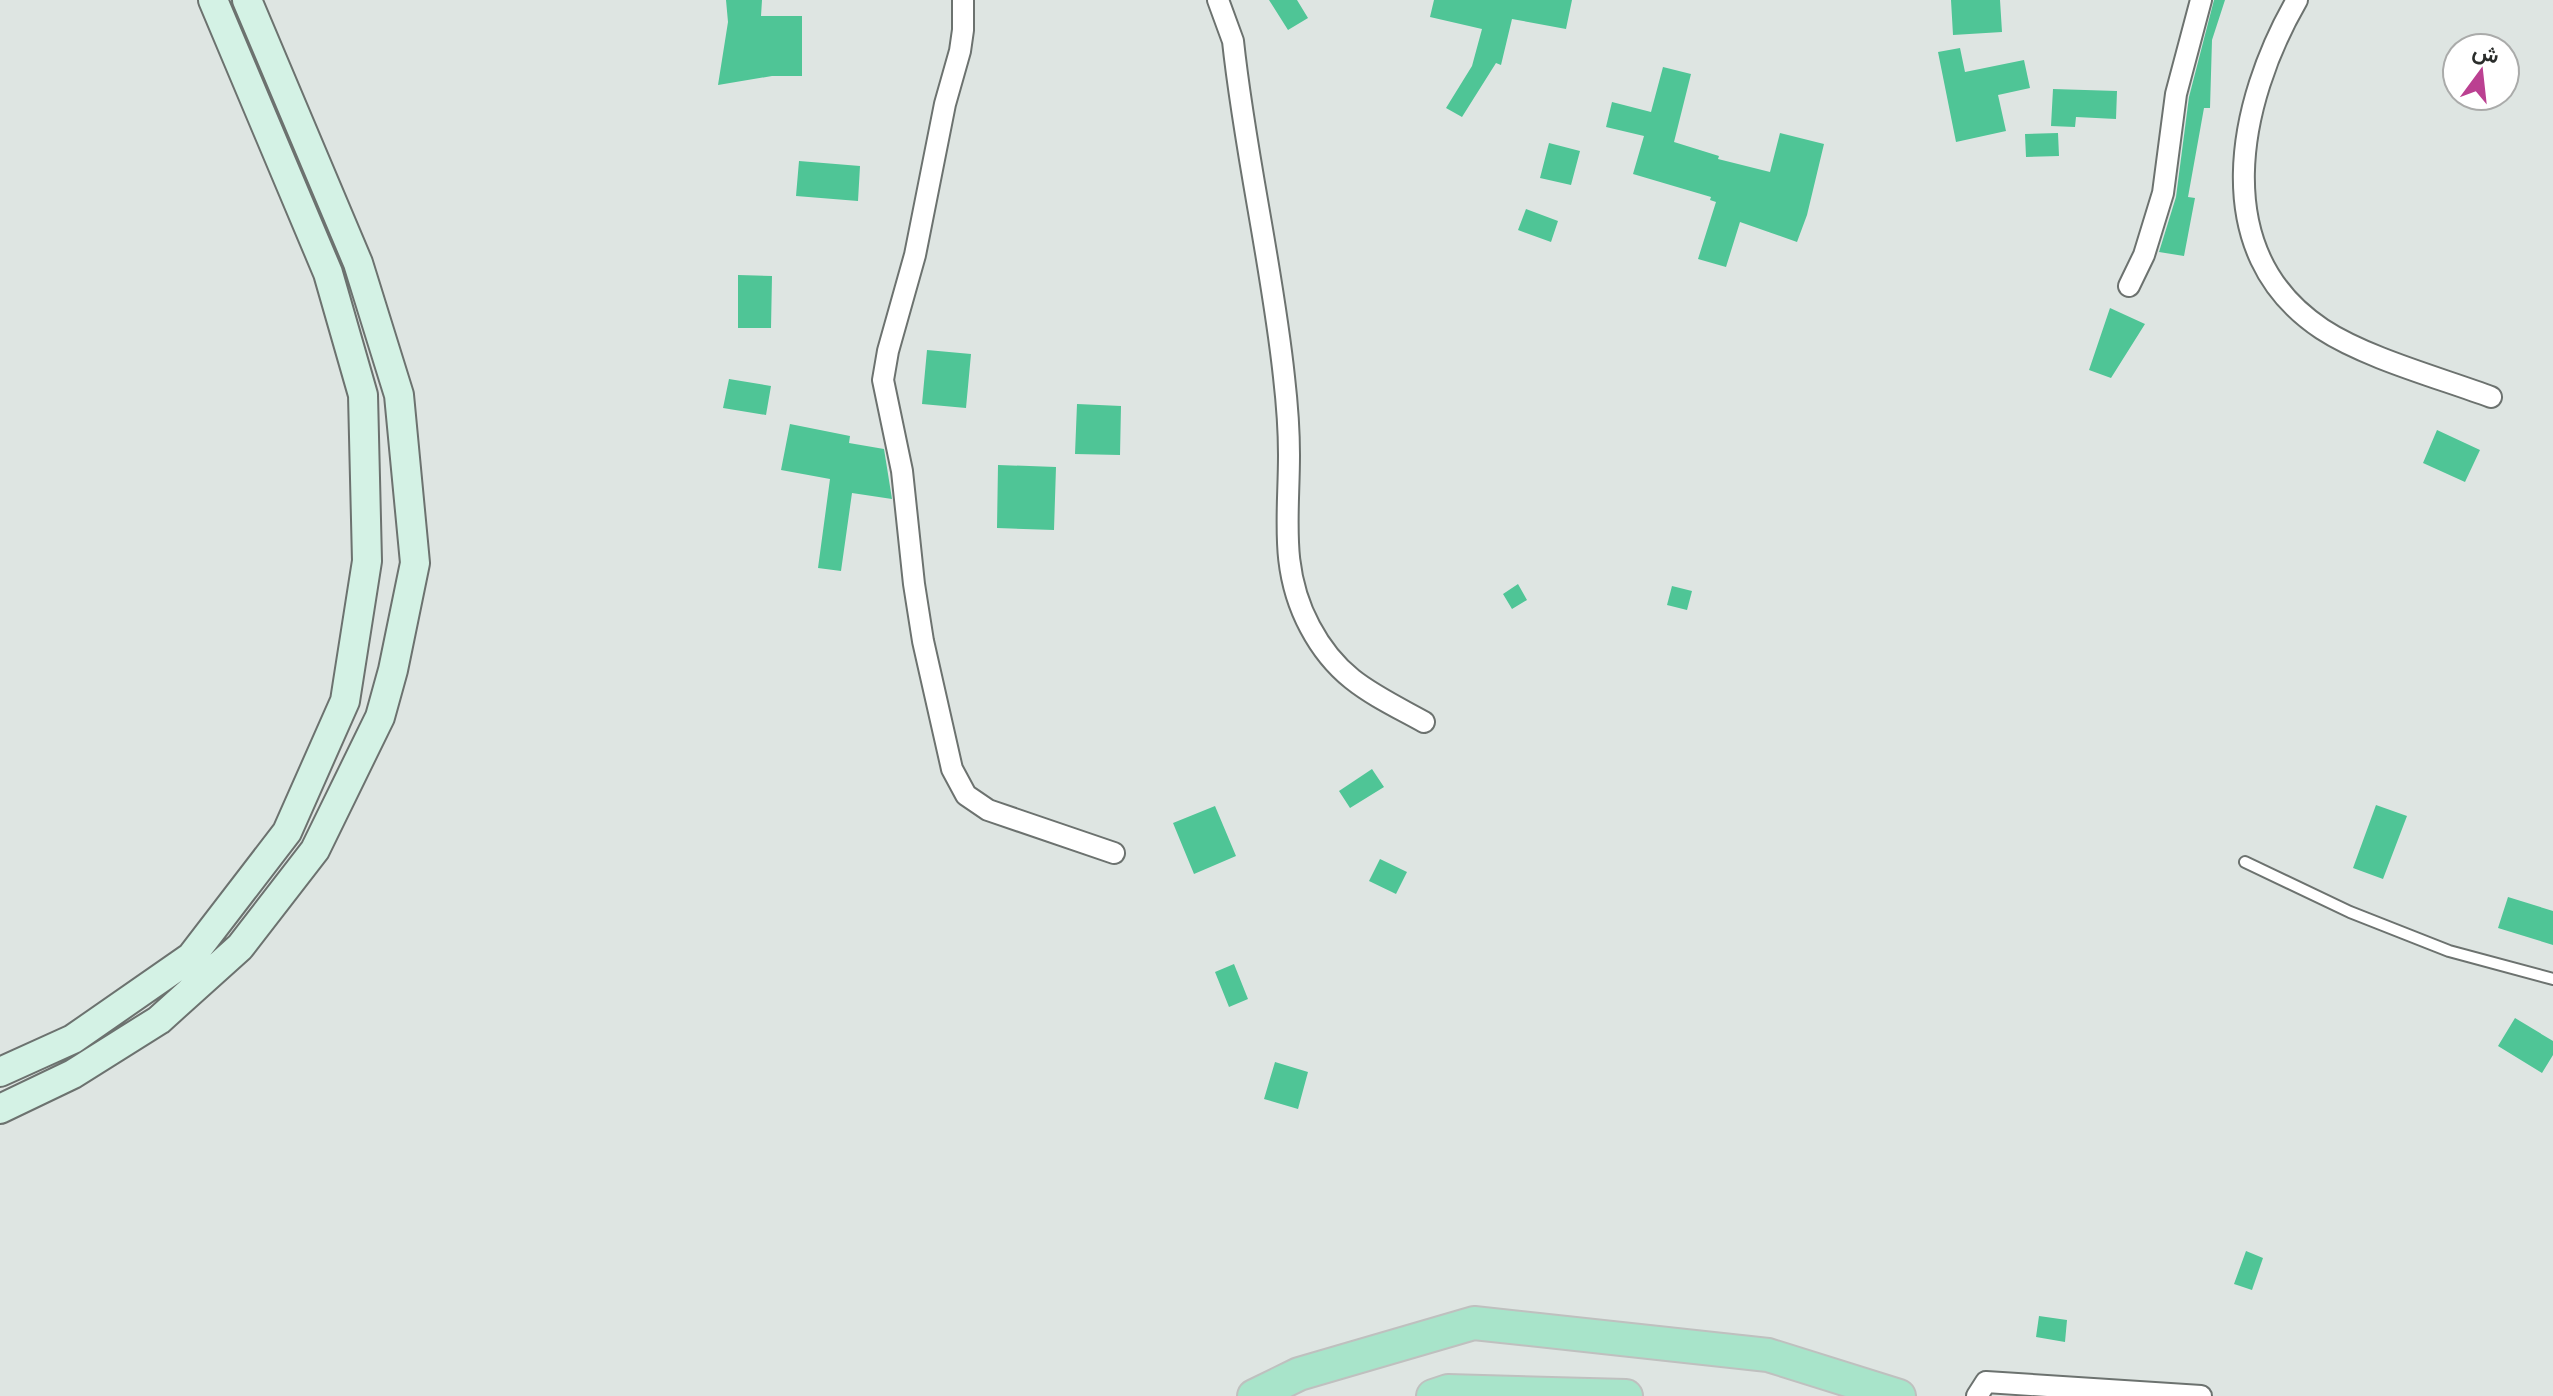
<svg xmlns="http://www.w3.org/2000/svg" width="2553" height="1396" font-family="Ubuntu,Vazirmatn,sans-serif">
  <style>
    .building { fill: #4fc596 }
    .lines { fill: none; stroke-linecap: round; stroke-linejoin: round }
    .service-casing { stroke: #6c726f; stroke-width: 14 }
    .minor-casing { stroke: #6c726f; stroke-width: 24 }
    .secondary-casing { stroke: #6c726f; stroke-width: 32 }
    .primary-casing { stroke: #bfc0bf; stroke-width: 36 }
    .service { stroke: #fff; stroke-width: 10 }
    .minor { stroke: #fff; stroke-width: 20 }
    .secondary { stroke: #d4f2e5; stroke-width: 28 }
    .primary { stroke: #a8e4ca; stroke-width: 32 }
  </style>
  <rect width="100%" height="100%" fill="#dee5e2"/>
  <path class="building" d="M726,0H762L761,16H802V76H772L718,85L728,22Z
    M1269,0H1297L1308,18L1288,30Z
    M1434,0H1572L1566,29L1512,19L1501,65L1496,63L1462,117L1446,108L1472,66L1482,29L1430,17Z
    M1951,0H2000L2002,32L1953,35Z
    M2214,0H2225L2212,40L2210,108H2204L2188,197L2195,198L2184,256L2159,252L2176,197L2189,97Z
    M1960,48L1965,72L2024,60L2030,88L1998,95L2006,131L1956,142L1938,52Z
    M1663,67L1691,74L1674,142L1719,156L1718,159L1770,172L1780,133L1824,144L1807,215L1797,242L1740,222L1726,267L1698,259L1716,202L1710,200L1711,197L1633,174L1644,136L1606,127L1612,102L1651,112Z
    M2053,89L2117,91L2116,119L2076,117L2075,127L2051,126Z
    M2058,133L2059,156L2026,157L2025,134Z
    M1549,143L1580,151L1571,185L1540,178Z
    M799,161L860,166L858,201L796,196Z
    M1526,209L1558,221L1551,242L1518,230Z
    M738,275L772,276L771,328H738Z
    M2110,308L2145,324L2111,378L2089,370Z
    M927,350L971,354L966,408L922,404Z
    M729,379L771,386L766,415L723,408Z
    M1077,404L1121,406L1120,455L1075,454Z
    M790,424L850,436L849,443L884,449L892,499L852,493L841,571L818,568L830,479L781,470Z
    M2437,430L2480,450L2465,482L2423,463Z
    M998,465L1056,467L1054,530L997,528Z
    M1518,584L1527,600L1512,609L1503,594Z
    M1672,586L1692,591L1687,610L1667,605Z
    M1372,769L1384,787L1350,808L1339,791Z
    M2376,805L2407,816L2383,879L2353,868Z
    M1215,806L1236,856L1194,874L1173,823Z
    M1380,859L1407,872L1396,894L1369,881Z
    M2508,897L2553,911V945L2498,928Z
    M1234,964L1248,999L1229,1007L1215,972Z
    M2515,1018L2553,1041V1055L2542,1073L2498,1046Z
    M1275,1062L1308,1072L1298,1109L1264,1099Z
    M2246,1251L2263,1258L2252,1290L2234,1284Z
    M2039,1316L2067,1320L2065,1342L2036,1337Z"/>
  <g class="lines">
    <defs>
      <path id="service" d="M2245,862L2350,912L2449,951L2553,979"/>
      <path id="minor" d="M963,0V30L960,51L945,104L915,255L888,351L883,380L902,471L914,584L923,641L952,769L966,795L988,810L1114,853
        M1218,0L1233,41C1245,154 1272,264 1284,377C1287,403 1289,429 1289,455C1289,517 1279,569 1310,627C1338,680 1373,694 1424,722
        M2297,0C2238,102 2206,252 2322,329C2366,358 2440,378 2491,397
        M2129,286L2144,255L2163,193L2176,94L2201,0
        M1977,1396L1986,1382L2201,1396"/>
      <path id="secondary" d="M0,1072L73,1039L191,957L287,832L345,701L367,561L363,395L328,273L213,0
        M0,1109L73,1074L159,1020L240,947L315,850L380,717L393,670L415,563L399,395L358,263L247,0"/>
      <path id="primary" d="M1254,1396L1299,1374L1474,1323L1768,1355L1899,1396
        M1433,1396L1448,1391L1626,1396"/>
    </defs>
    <use href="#service" class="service-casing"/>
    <use href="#minor" class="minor-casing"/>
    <use href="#secondary" class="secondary-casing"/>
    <use href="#primary" class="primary-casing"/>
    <use href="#service" class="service"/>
    <use href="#minor" class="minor"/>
    <use href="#secondary" class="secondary"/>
    <use href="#primary" class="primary"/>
  </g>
  <g transform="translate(2481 72) rotate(15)"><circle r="38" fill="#ffffff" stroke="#aaabaa" stroke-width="2"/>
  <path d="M0-6L14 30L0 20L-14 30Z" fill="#bb4091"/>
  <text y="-12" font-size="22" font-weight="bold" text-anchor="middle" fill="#2a2d2b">ش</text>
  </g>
</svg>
